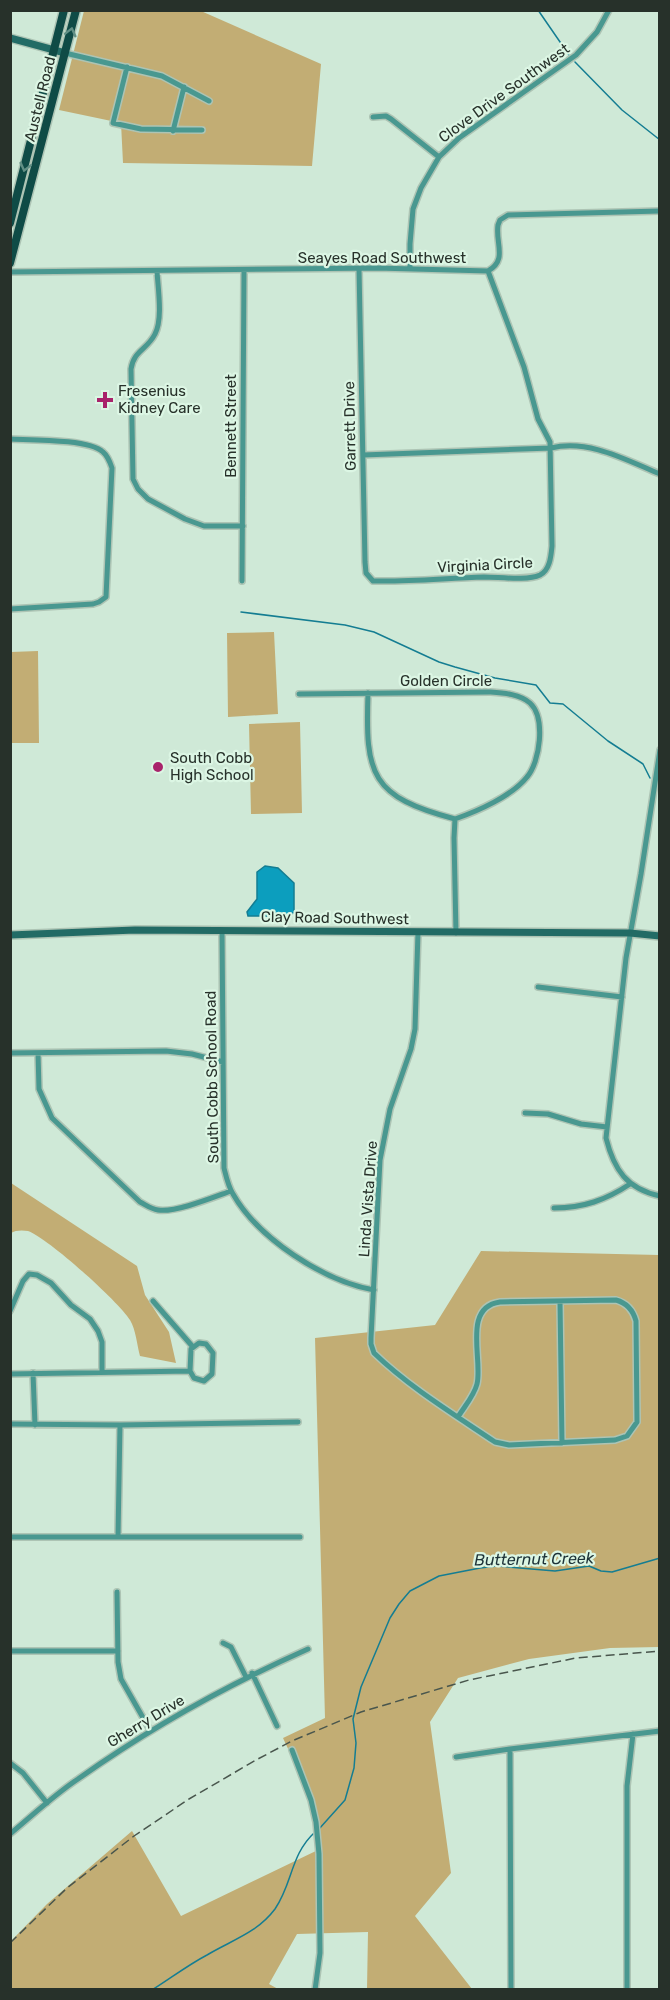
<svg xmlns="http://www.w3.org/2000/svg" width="670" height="2000" font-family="Rubik,sans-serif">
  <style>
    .green { fill: #c2ad74 }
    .water { fill: #0c9ebe; stroke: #147d92; stroke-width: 1.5 }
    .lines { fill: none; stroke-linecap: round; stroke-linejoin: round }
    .stream { stroke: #147d92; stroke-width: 1.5 }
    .street-casing { stroke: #adc4b4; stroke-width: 8 }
    .secondary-casing { stroke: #adc4b4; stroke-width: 10 }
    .primary-casing { stroke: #adc4b4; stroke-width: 11 }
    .street { stroke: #499890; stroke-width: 5 }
    .secondary { stroke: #226b65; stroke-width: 7 }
    .primary { stroke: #0f4b46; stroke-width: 8 }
    .rail { stroke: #49564d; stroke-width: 1.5; stroke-dasharray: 9 4.5; stroke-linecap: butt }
    .oneway { stroke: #618f85 }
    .poi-dot { fill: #a9236b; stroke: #dcf6e4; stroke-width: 2 }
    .labels { text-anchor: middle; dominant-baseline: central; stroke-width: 4.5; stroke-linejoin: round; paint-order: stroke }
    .street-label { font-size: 15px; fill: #27312a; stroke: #dcf6e4 }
    .poi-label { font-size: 15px; fill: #27312a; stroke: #dcf6e4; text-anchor: start }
    .water-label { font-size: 16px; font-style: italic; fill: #1d3238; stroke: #dcf6e4 }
  </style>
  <rect width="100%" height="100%" fill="#cfe9d7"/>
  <path class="green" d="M84,11H201L321,64L312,166L123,163L121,123L59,110Z
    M274,632L278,714L228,717L227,633Z
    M38,651L39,743H11V652Z
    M300,722L302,813L251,814L249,724Z
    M11,1183L137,1266L145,1295L169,1332L176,1363L140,1356C137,1345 136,1330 130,1320C119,1302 48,1238 28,1231C23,1230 15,1230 11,1233Z
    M481,1251L659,1255V1647L610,1648L529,1659L458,1678L430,1722L451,1873L415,1916L472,1989H367L368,1932L297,1934L269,1984L278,1989H11L10,1942L47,1904L132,1831L181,1916L320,1849L304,1783L283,1738L325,1718L315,1338L435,1325Z"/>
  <path class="water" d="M265,866L278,868L294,883V912L290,916H248L247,912L257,899V872Z"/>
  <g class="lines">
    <path class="stream" d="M538,10L569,55
      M575,62L622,110L660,140
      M241,612L345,625L374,632L439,662L455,667L495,678L536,685L550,703L563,704L608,741L643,764L650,778
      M319,1829L345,1800L354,1768L356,1743L353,1719L361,1687L390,1618L399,1604L410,1591L439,1576L480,1568L497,1566L555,1571L589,1566L601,1571L612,1572L660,1558
      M152,1990C171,1978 188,1965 207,1955C232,1940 257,1933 275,1909C293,1883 290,1855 315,1832"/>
    <defs>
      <path id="street" d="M65,53L162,76L209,101
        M127,67L113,123L141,129L202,130
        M373,117L386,116L391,119L439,157
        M173,131L184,87
        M359,269L365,562L366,573L373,581C410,582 447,578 484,577C499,577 527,581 540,575C550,570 551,556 552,546L550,442L538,419L524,367L488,271
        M410,269V244L413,209L421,188L439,157L459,138L576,55L597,32L609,10
        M157,271C158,289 163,319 155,334C147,350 134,350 131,369L133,479L138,489L148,499L185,519L204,526H243
        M488,271C508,260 495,243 498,225L500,220L508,215L660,211
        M10,272L377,268L488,271
        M10,439C31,440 89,439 103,452C108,456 110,462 112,468L106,597L99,602L93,604L10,609
        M363,455L551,448C589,439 626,460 660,474
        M242,581L244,271
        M368,693C365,775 371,797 455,819
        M299,694L490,692C504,693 520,694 530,703C546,718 540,762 527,777C512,796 478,811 455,819
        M660,750L641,874L626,958L606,1138C614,1170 627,1189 660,1196
        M455,819L454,838L456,933
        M222,930L224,1168C226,1176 228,1186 233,1194C258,1238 323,1281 374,1290
        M418,932L415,1029L411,1049L390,1109L380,1160L371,1338V1344L374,1353C409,1387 455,1415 495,1442L509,1445L615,1440L627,1436L637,1422L636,1321C633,1310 627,1303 616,1300L500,1302C462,1307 483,1360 477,1384C474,1396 464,1407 458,1417
        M538,987L622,997
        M10,1053L166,1051L192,1054L223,1062
        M38,1053L39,1089L52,1118L140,1202C146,1205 151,1209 158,1210C175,1213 214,1197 231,1191
        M525,1113L548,1114L581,1124L607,1127
        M554,1208C583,1208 606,1200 630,1184
        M153,1301L193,1347
        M560,1301L562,1443
        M10,1311L23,1281L29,1274L37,1275L51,1283L71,1305L90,1319L98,1331L102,1342V1371
        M199,1343L206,1344L213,1353L212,1374L204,1381L194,1378L190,1371L191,1349Z
        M33,1373L35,1425
        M10,1374L190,1371
        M10,1424L120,1425L298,1422
        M10,1537H300
        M118,1537L120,1425
        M117,1592L118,1662L121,1679L150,1730
        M223,1643L231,1647L246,1677
        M10,1651H118
        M252,1673L277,1726
        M510,1749L511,1990
        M292,1750L311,1800L316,1822L319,1854L320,1953L315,1990
        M456,1757L510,1749L660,1731
        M10,1763L23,1773L47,1803
        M10,1834C33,1815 54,1795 78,1779C150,1728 227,1685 308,1649
        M627,1990V1786L633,1734"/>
      <path id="secondary" d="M10,38L65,53
        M10,935L135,930L630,933L660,936"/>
      <path id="primary" d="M10,223L64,10
        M10,263L76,10"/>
    </defs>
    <use href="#street" class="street-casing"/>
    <use href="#secondary" class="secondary-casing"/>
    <use href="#primary" class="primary-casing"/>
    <use href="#street" class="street"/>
    <use href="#secondary" class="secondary"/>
    <use href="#primary" class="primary"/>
    <path class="rail" d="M10,1943L67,1888L134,1836L189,1799L256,1760L292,1741L361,1712L469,1680L576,1658L660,1651"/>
  </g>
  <defs><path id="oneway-chevron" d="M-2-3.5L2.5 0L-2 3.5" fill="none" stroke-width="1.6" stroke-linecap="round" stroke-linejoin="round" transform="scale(1.5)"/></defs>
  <g class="oneway">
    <use href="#oneway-chevron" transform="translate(71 32) rotate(-76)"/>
    <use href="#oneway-chevron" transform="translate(25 167) rotate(104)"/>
  </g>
  <g class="poi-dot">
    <path d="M102 391h6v6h6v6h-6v6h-6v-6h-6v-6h6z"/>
    <circle cx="158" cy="767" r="6"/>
  </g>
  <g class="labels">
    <g class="street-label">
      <text transform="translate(504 93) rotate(-36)">Clove Drive Southwest</text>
      <text transform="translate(40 99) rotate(-76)">Austell Road</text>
      <text x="382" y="258">Seayes Road Southwest</text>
      <text transform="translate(231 426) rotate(-90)">Bennett Street</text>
      <text transform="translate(350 426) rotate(-91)">Garrett Drive</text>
      <text transform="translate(485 565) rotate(-3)">Virginia Circle</text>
      <text x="446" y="681">Golden Circle</text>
      <text transform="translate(335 918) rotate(1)">Clay Road Southwest</text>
      <text transform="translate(212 1077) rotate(-91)">South Cobb School Road</text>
      <text transform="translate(368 1199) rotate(-86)">Linda Vista Drive</text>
      <text transform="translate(146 1721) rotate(-31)">Gherry Drive</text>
    </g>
    <g class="poi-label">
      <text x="118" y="391">Fresenius<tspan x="118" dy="17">Kidney Care</tspan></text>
      <text x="170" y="758">South Cobb<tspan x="170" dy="17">High School</tspan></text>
    </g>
    <g class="water-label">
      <text transform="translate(534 1559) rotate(-1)">Butternut Creek</text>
    </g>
  </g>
  <rect width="670" height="2000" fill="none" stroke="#27312a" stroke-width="24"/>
</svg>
